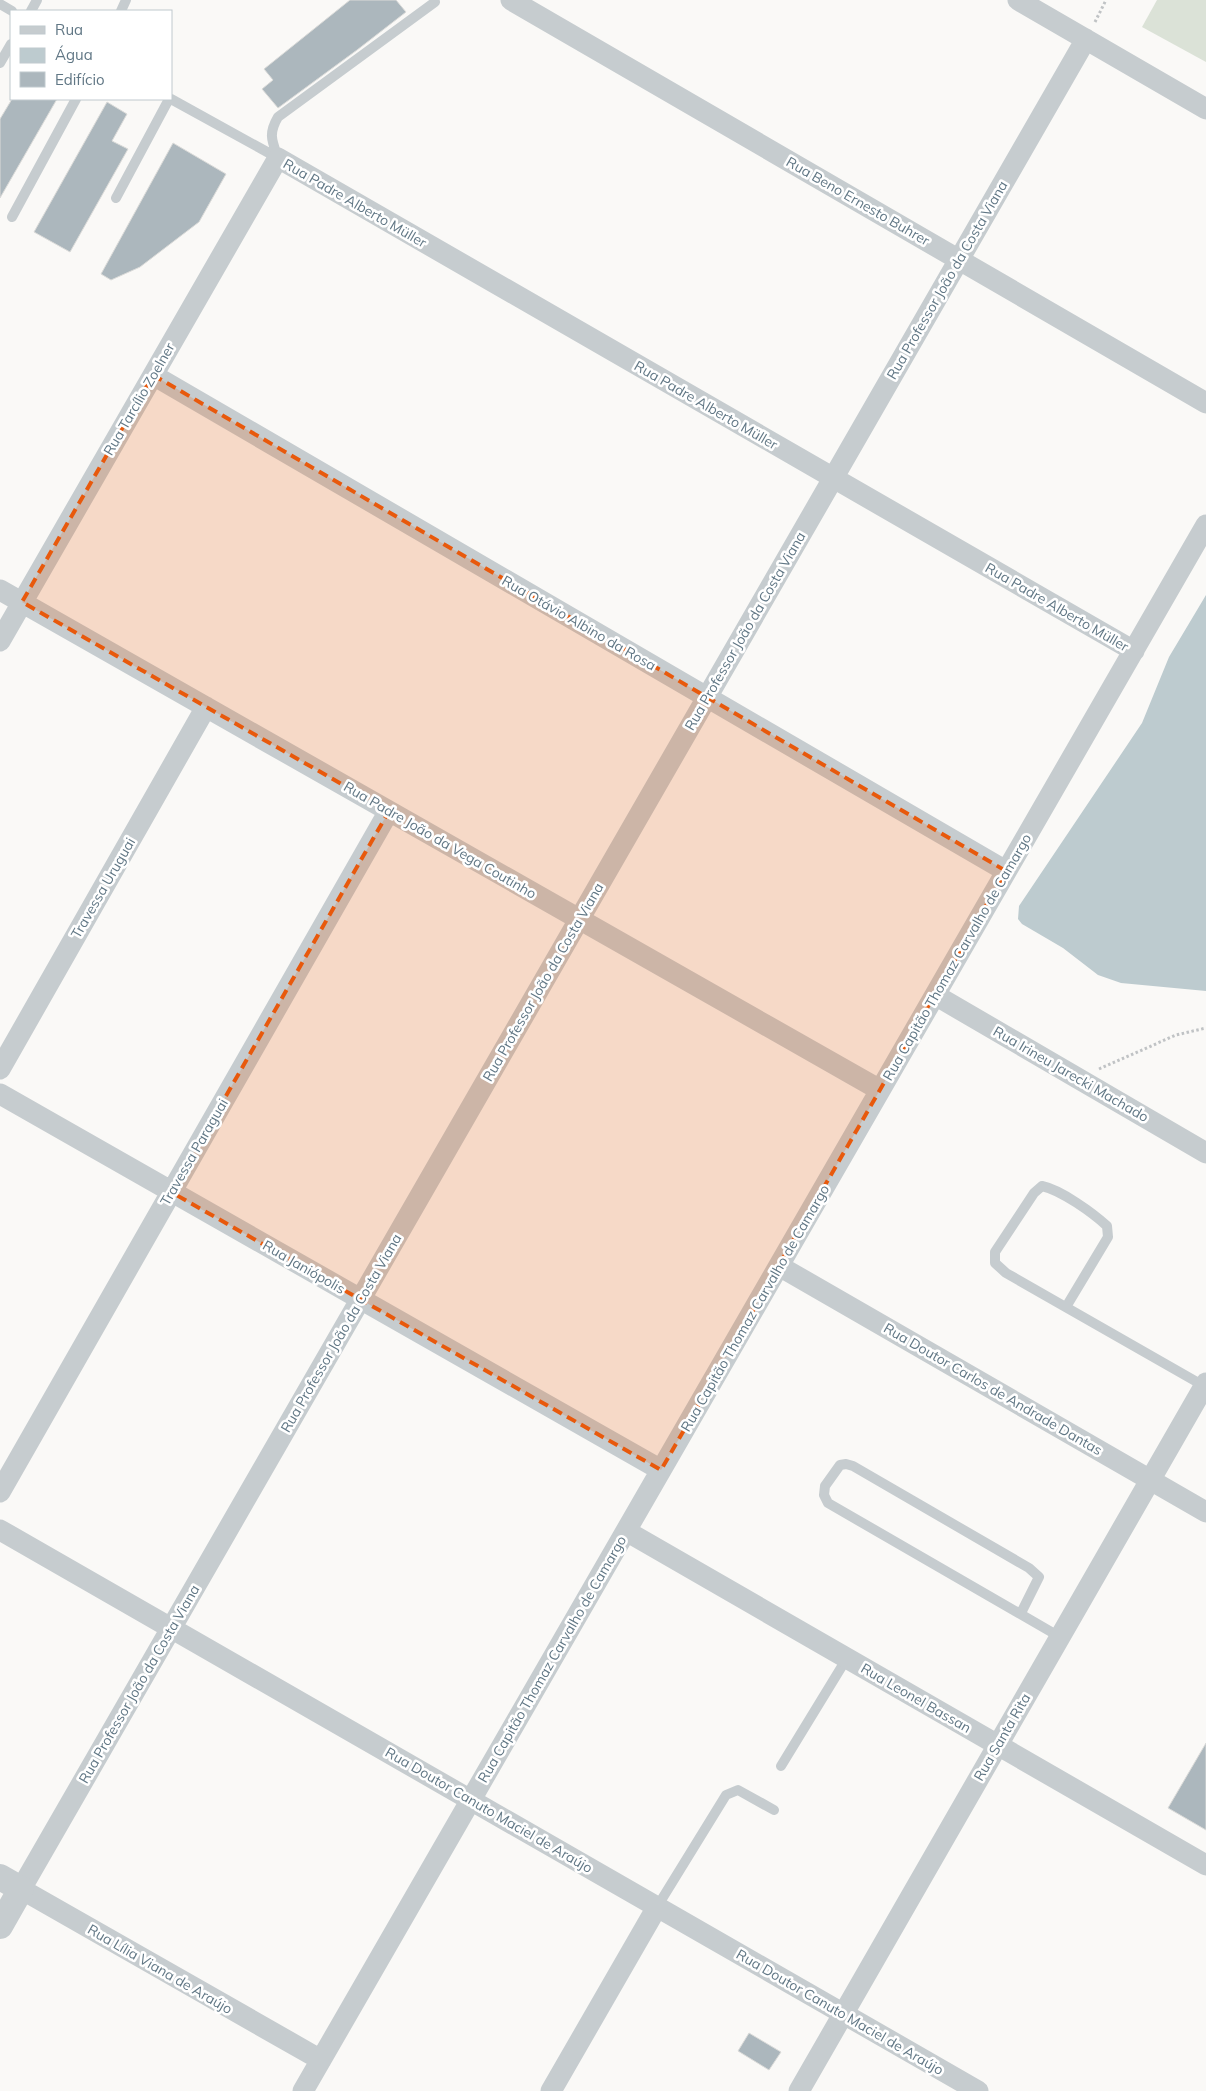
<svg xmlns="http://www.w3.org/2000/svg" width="1206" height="2091" font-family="Mulish,sans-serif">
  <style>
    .green { fill: #dbe2d7 }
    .water { fill: #bdcbcf }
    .building { fill: #acb7bd; stroke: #dbdbd9 }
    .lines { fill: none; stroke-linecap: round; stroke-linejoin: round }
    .path { stroke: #c0c3c5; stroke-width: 3; stroke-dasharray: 2.5 2.5; stroke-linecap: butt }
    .service { stroke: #c6cccf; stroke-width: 10 }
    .minor { stroke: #c6cccf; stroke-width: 21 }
    .tertiary { stroke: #c6cccf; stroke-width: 26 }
    .marked { fill: #e8590c; fill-opacity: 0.2; stroke: #e8590c; stroke-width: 4; stroke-dasharray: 10 6; stroke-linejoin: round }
    .labels { text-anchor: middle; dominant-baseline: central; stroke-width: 5; stroke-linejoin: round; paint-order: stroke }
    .street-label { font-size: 14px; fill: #617785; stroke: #fff }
  </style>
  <rect width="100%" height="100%" fill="#faf9f7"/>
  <path class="green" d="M1157,0H1206V62L1142,27Z"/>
  <path class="water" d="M1206,595V991L1121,983L1098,975L1063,948L1022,924L1018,919L1019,906L1142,723L1169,657Z"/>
  <path class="building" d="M350,0H396L406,12L357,50L278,108L262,89L273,80L264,69Z
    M12,99H57L0,198V119Z
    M107,102L127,114L112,141L128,149L70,252L34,232Z
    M173,143L226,174L199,222L140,267L111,280L101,274Z
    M1206,1743V1830L1168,1808Z
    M749,2033L781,2052L769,2070L738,2051Z"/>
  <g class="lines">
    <path class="path" d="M1095,22L1106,0
      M1099,1069L1176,1035L1206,1028"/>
    <path class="service" d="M0,4L12,11
      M31,11L37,0
      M121,11L126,0
      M0,63L11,44
      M171,99L278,158
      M278,158C272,141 268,134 278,117L435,2
      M116,198L169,99
      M12,217L76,99
      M1066,1307L1108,1237L1107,1226C1093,1213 1061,1190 1042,1186L1034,1193L995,1252V1263L1006,1273L1204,1386
      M1021,1613L1039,1577L1029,1568L853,1466L846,1464L840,1465L825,1486L824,1495L828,1503L1060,1637
      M781,1766L847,1658
      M657,1907L726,1795L738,1790L774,1810"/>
    <path class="minor" d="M511,0L1206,403
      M1018,0L1206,109
      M153,375L1006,871
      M0,590L880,1090
      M0,641L278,158L1134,651
      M935,995L1206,1153
      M0,1069L206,707
      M0,1094L661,1470
      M779,1266L1206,1512
      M0,1492L389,811
      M0,1530L978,2091
      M626,1531L1206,1865
      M321,2060L21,1889L1086,39
      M303,2091L1206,525
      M551,2091L657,1907
      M799,2091L1206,1383"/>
    <path class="tertiary" d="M0,1877L21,1889L0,1926"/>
  </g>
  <path class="marked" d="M153,375L1006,871L661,1470L171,1192L389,811L22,602Z"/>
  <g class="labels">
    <g class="street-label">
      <text transform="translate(858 201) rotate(30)">Rua Beno Ernesto Buhrer</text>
      <text transform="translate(355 203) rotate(30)">Rua Padre Alberto Müller</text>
      <text transform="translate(947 280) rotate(-60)">Rua Professor João da Costa Viana</text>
      <text transform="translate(139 399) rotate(-60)">Rua Tarcílio Zoelner</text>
      <text transform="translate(706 405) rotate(30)">Rua Padre Alberto Müller</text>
      <text transform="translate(1057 607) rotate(30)">Rua Padre Alberto Müller</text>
      <text transform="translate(579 623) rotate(30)">Rua Otávio Albino da Rosa</text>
      <text transform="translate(745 631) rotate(-60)">Rua Professor João da Costa Viana</text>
      <text transform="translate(440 840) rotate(30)">Rua Padre João da Vega Coutinho</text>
      <text transform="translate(103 888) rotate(-60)">Travessa Uruguai</text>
      <text transform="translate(957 957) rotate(-60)">Rua Capitão Thomaz Carvalho de Camargo</text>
      <text transform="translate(543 982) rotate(-60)">Rua Professor João da Costa Viana</text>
      <text transform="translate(1071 1074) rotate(30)">Rua Irineu Jarecki Machado</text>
      <text transform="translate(194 1152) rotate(-60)">Travessa Paraguai</text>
      <text transform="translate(304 1267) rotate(30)">Rua Janiópolis</text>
      <text transform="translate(755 1308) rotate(-60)">Rua Capitão Thomaz Carvalho de Camargo</text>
      <text transform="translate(341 1333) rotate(-60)">Rua Professor João da Costa Viana</text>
      <text transform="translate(993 1389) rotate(30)">Rua Doutor Carlos de Andrade Dantas</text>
      <text transform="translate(552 1659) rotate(-60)">Rua Capitão Thomaz Carvalho de Camargo</text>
      <text transform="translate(139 1684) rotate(-60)">Rua Professor João da Costa Viana</text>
      <text transform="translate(916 1698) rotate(30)">Rua Leonel Bassan</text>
      <text transform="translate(1002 1737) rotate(-60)">Rua Santa Rita</text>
      <text transform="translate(489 1810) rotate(30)">Rua Doutor Canuto Maciel de Araújo</text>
      <text transform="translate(160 1969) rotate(30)">Rua Lília Viana de Araújo</text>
      <text transform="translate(840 2012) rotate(30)">Rua Doutor Canuto Maciel de Araújo</text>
    </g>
  </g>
  <rect x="10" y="10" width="162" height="90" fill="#ffffff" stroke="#c0c9ce"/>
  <rect x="20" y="26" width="25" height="8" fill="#c6cccf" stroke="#c0c9ce"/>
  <text x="55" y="35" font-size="15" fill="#617785">Rua</text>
  <rect x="20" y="48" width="25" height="15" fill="#bdcbcf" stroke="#c0c9ce"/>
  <text x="55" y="60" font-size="15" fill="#617785">Água</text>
  <rect x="20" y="72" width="25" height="15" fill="#acb7bd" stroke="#c0c9ce"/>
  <text x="55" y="85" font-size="15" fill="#617785">Edifício</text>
</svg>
